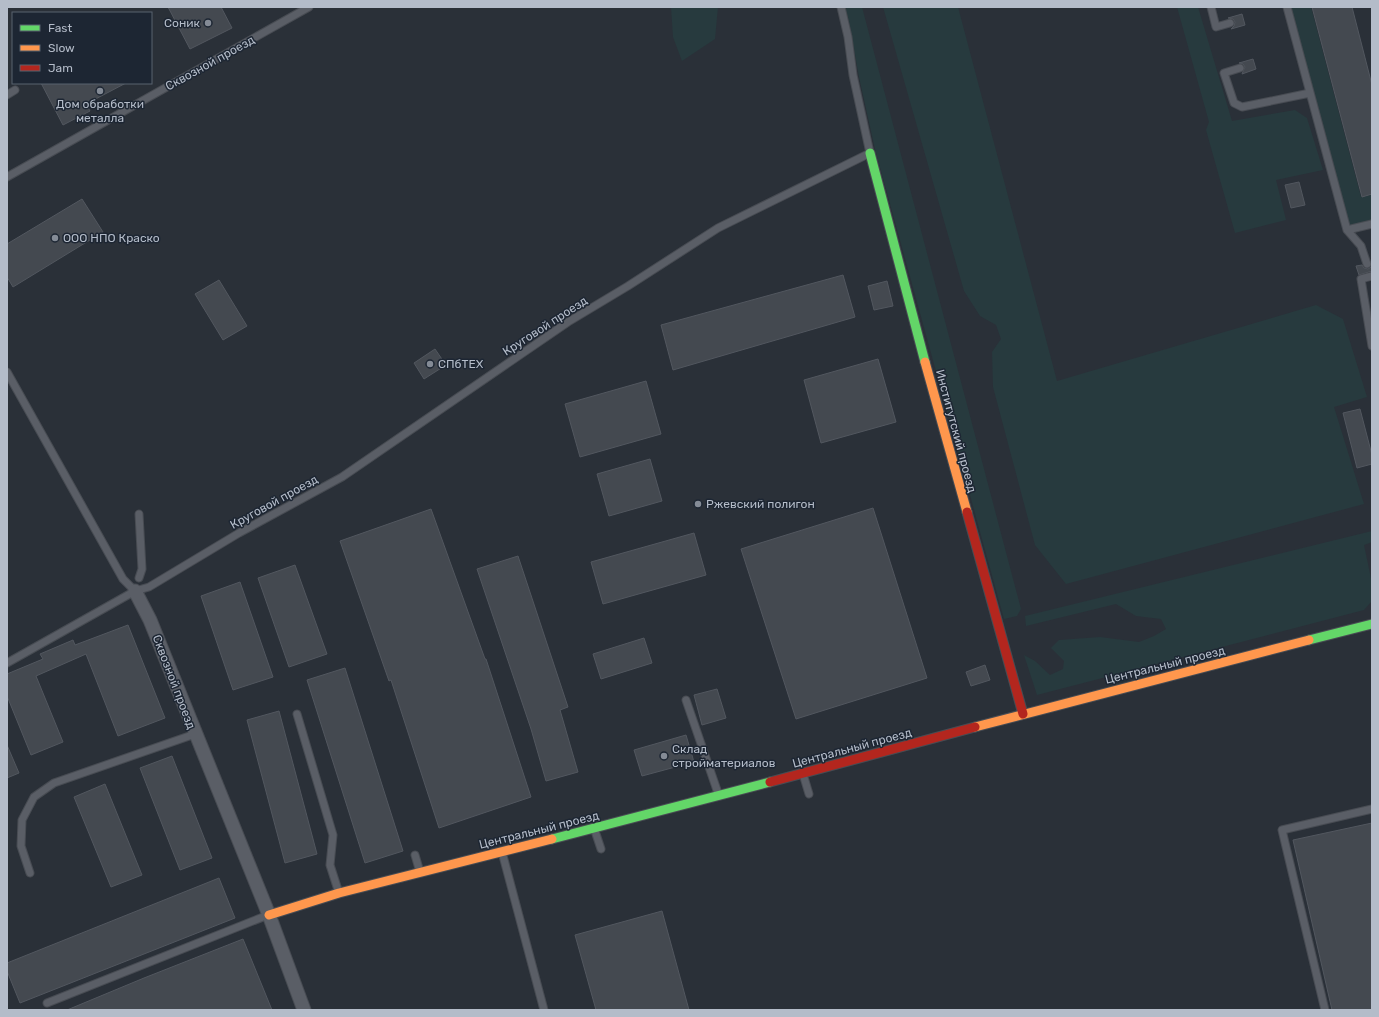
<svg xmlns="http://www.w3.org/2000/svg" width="1379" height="1017" font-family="Rubik,sans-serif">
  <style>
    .green { fill: #273a3e }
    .building { fill: #444950; stroke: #52575f }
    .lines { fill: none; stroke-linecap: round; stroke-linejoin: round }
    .lane-casing { stroke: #484c53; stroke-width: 9 }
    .street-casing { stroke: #484c53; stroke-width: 15 }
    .fast-casing { stroke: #484c53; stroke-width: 11 }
    .slow-casing { stroke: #484c53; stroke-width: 11 }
    .jam-casing { stroke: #484c53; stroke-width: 11 }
    .lane { stroke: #5a5e66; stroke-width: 7 }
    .street { stroke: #5a5e66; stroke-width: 13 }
    .fast { stroke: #63d668; stroke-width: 9 }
    .slow { stroke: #ff974d; stroke-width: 9 }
    .jam { stroke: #b3261e; stroke-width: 9 }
    .poi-dot { fill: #848b96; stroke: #1d2633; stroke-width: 1.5 }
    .labels { text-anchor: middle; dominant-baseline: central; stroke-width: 3; stroke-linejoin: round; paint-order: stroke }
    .poi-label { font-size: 12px; fill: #b4bcc9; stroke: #1d2633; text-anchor: start }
    .street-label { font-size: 12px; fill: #b4bcc9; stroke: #1d2633 }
  </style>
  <rect width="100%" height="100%" fill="#2a3038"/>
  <path class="green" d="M671,7H718L715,39L682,61L673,37Z
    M845,7H862L1021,609L1017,616L1004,619L875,149L859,77L849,21Z
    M883,7H958L1057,381L1316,305L1343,319L1367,397L1334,407L1364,504L1066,584L1035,545L993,387L992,352L1001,339L996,325L980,316L964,291Z
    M1177,7H1198L1232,121L1295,110L1307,118L1323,170L1276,180L1286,220L1235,233L1206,130L1209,122Z
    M1288,7H1311L1361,197L1372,195V221L1348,227Z
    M1372,531V542L1364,545L1372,583V601L1364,610L1037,695L1024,655L1035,661L1050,675L1063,669L1064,661L1051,648L1059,640L1100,637L1139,642L1154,636L1166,629L1161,619L1136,616L1116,604L1026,626L1025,616Z"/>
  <path class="building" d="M168,7H221L232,28L190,49Z
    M1312,7H1352L1372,85V194L1362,197Z
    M1242,14L1245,25L1231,29L1234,26L1235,22L1233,19L1228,18Z
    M1253,59L1256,69L1242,74L1245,67L1243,64L1239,63Z
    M41,83H126L86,104L90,111L63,125Z
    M1299,182L1305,205L1291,208L1285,185Z
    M82,199L103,232L13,287L7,277V244Z
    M1372,263V271L1359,275L1356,266L1362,265L1364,268L1368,269L1371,267Z
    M843,275L855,317L673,370L661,325Z
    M219,280L247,326L223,340L195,294Z
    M887,281L893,306L874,310L868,286Z
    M435,349L446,365L424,379L414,363Z
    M878,359L896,422L821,443L804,380Z
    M646,381L661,434L580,457L565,404Z
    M1360,409L1372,455V464L1357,468L1343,413Z
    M650,459L662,501L609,516L597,474Z
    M873,508L927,678L796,719L741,549Z
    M431,509L485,659H486L531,797L439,828L391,680L389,681L340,541Z
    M694,533L706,575L603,604L591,562Z
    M518,556L568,707L560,710L578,772L546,781L531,729L477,569Z
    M295,565L327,654L289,667L258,578Z
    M240,582L273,677L233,690L201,596Z
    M128,625L165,718L118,736L86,654L36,676L63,742L31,755L7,696V674L43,659L40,654L73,640L75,645Z
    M644,638L652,663L601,679L593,654Z
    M985,665L990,680L971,686L966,672Z
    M345,668L403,851L365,863L307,680Z
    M717,689L726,718L702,725L694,695Z
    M279,711L317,854L285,863L247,720Z
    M686,735L694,762L642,776L634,750Z
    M7,745L19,773L7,778Z
    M172,756L212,858L180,870L140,768Z
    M105,784L142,875L111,887L74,797Z
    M1372,823V1010H1332L1293,840Z
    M219,878L235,918L20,1003L7,971V963Z
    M662,911L689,1010H596L575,935Z
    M243,939L272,1010H67L144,978Z"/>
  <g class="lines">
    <defs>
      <path id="lane" d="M1211,7L1216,27L1230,23
        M1287,7L1347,230L1361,246L1367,264
        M1240,68L1224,73L1234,103L1242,107L1310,93
        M7,95L15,90
        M7,177L309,7
        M1347,230L1372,224
        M1372,276L1361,279L1372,346
        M7,372L123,579L135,591
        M139,578L142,569L139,514
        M7,663L135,591L149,587L239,533L342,477L568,322L628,286L718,228L870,153L853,75L848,37L841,7
        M686,700L719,796
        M297,714L333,835L330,865L339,893
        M803,774L809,794
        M594,828L601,849
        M502,852L544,1010
        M415,855L420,872
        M30,873L21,846L22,820L34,797L54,783L195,734
        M47,1003L268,915
        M1325,1010L1282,830L1372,809"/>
      <path id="street" d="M135,591L150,620L269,915L304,1010"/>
      <path id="fast" d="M870,153L925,362
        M1309,640L1372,624
        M552,839L770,782"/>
      <path id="slow" d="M925,362L967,512
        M975,727L1309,640
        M269,915L339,893L552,839"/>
      <path id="jam" d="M967,512L1023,714
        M770,782L975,727"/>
    </defs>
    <use href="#lane" class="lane-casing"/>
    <use href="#street" class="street-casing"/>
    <use href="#fast" class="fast-casing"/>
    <use href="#slow" class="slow-casing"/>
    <use href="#jam" class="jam-casing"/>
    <use href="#lane" class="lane"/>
    <use href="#street" class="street"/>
    <use href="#fast" class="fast"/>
    <use href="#slow" class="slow"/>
    <use href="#jam" class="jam"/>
  </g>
  <g class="poi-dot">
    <circle cx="208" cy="23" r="4"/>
    <circle cx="100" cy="91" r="4"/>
    <circle cx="55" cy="238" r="4"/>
    <circle cx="430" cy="364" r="4"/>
    <circle cx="698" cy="504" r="4"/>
    <circle cx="664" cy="756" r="4"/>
  </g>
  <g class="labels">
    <g class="poi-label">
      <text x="200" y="23" text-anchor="end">Соник</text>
      <text x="100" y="104" text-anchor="middle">Дом обработки<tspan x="100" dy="14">металла</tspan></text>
      <text x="63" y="238">ООО НПО Краско</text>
      <text x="438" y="364">СПбТЕХ</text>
      <text x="706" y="504">Ржевский полигон</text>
      <text x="672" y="749">Склад<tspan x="672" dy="14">стройматериалов</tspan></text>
    </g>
    <g class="street-label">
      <text transform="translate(210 63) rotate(-29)">Сквозной проезд</text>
      <text transform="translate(545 326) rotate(-33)">Круговой проезд</text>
      <text transform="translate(956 431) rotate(75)">Институтский проезд</text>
      <text transform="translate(274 502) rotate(-29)">Круговой проезд</text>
      <text transform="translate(1165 665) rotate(-14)">Центральный проезд</text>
      <text transform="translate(174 682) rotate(69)">Сквозной проезд</text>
      <text transform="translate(852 748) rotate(-15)">Центральный проезд</text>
      <text transform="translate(539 830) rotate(-14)">Центральный проезд</text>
    </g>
  </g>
  <rect width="1379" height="1017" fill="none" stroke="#b4bcc9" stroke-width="16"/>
  <rect x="12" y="12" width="140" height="72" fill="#1d2633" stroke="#59626f"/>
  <rect x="20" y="25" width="20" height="6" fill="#63d668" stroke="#59626f"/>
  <text x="48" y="32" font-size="12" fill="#b4bcc9">Fast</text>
  <rect x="20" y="45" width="20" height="6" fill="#ff974d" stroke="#59626f"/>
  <text x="48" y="52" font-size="12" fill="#b4bcc9">Slow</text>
  <rect x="20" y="65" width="20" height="6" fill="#b3261e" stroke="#59626f"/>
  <text x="48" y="72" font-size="12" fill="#b4bcc9">Jam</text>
</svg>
